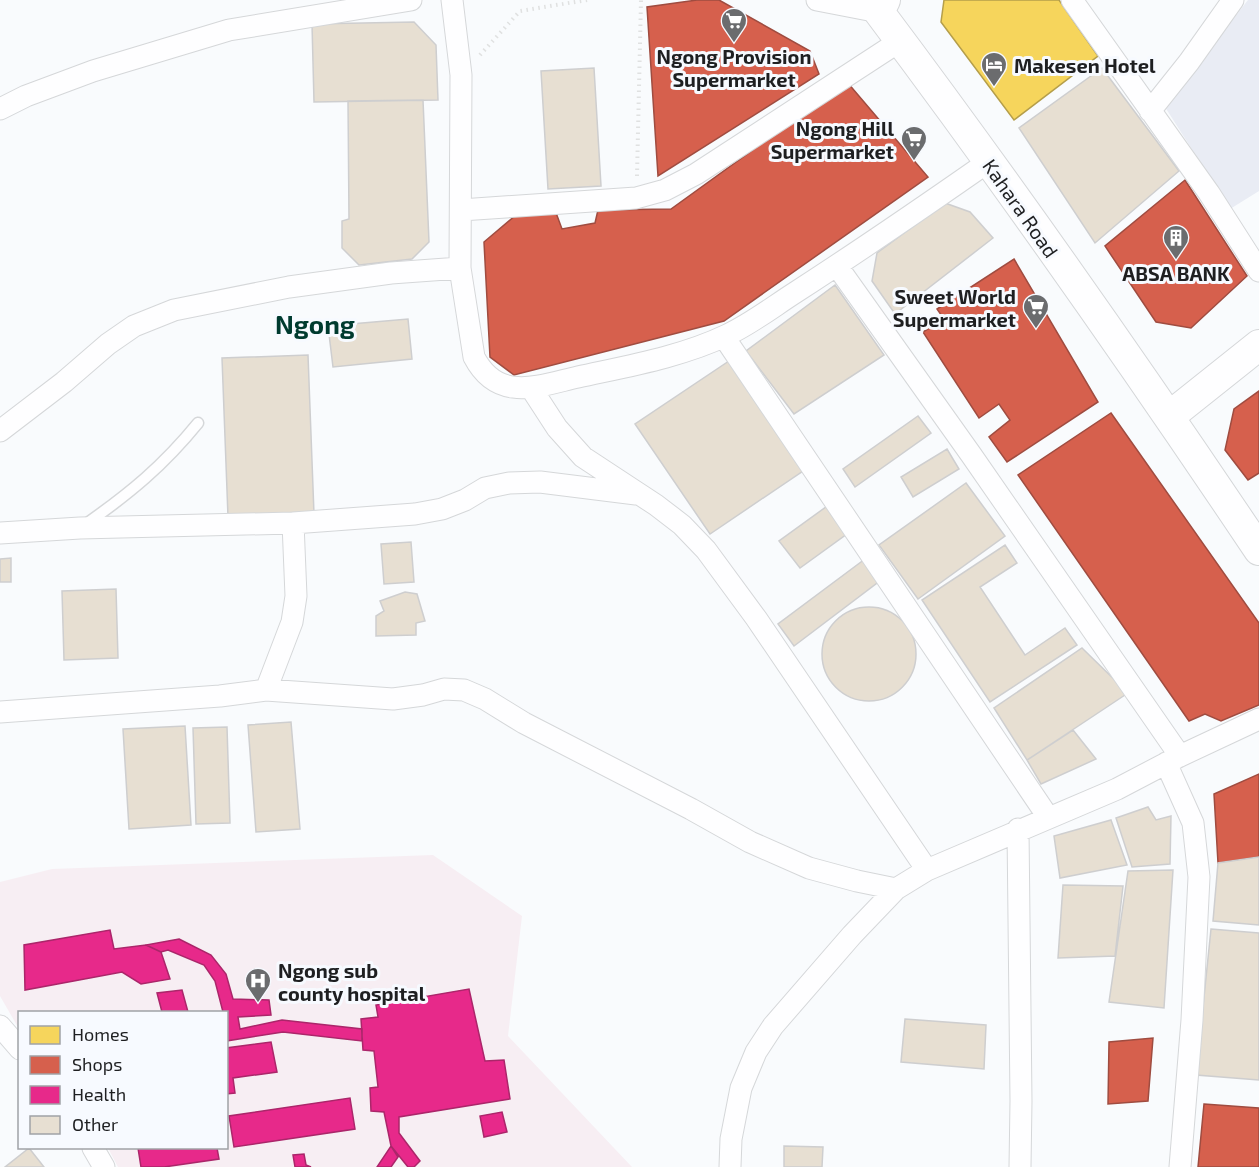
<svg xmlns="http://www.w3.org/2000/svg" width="1259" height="1167" font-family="'Exo 2',sans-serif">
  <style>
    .built { fill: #e9ecf4 }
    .medical { fill: #f7eef3 }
    .homes { fill: #f6d55c; stroke: #b59e4a; stroke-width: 1.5 }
    .shops { fill: #d6604d; stroke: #9f4c40; stroke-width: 1.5 }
    .health { fill: #e7298a; stroke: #ab266a; stroke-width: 1.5 }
    .building { fill: #e7dfd2; stroke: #cececf; stroke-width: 1.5 }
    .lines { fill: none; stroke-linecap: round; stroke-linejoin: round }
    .lane-casing { stroke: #d5d7d9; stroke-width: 13 }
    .street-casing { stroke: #d5d7d9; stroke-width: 23 }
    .secondary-casing { stroke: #d5d7d9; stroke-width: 32 }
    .path { stroke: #e0e1e1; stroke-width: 4; stroke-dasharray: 1.5 4.5; stroke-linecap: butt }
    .lane { stroke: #fefeff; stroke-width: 10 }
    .street { stroke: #fefeff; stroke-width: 21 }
    .secondary { stroke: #fefeff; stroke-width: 30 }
    .labels { text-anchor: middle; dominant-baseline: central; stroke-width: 6; stroke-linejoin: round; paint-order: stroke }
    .poi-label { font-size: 20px; font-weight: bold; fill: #1e1f21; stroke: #f7faff }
    .street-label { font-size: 20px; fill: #1e1f21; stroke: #f7faff }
    .district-label { font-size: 26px; font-weight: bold; fill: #003b2f; stroke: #f7faff }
  </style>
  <rect width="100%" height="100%" fill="#f9fbfd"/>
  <path class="built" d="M1248,0H1259V191L1230,209L1165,107Z"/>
  <path class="medical" d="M433,855L522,916L508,1036L632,1167H118L108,1148H226V1012H20L19,1029L0,996V882L52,869Z"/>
  <path class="homes" d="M944,0H1059L1098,56L1014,120L941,22Z"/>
  <path class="shops" d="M697,0H719L810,51L819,74L658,176L647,7Z
    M847,82L928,177L724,321L514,375L490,357L484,242L516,215L555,210L562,229L595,223L598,210L671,209Z
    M1185,180L1247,276L1191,328L1156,322L1105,246Z
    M1014,259L1098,402L1007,462L989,437L1010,420L999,404L979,418L923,332L944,319L937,309Z
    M1259,391V473L1248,480L1225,450L1234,409Z
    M1111,413L1259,623V705L1221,721L1205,714L1189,721L1018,475Z
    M1259,774V857L1218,863L1214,794Z
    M1153,1038L1148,1101L1108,1104L1109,1042Z
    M1204,1104L1259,1108V1167H1198Z"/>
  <path class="health" d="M110,930L114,949L146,945L161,952L170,979L141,984L122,972L25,990L24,945Z
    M179,939L211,955L226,974L233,999L269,1000L271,1015L238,1017L240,1029L282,1020L362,1029V1041L283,1032L226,1041V1012H223L215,981L204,965L168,950L161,952L146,945Z
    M469,989L485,1061L504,1060L510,1099L399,1117V1133L420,1161L414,1167H408L391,1146L384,1112L371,1111L370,1088L378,1087L374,1051L363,1050L361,1019L378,1017L376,1005Z
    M182,990L188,1012H162L157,993Z
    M271,1042L277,1072L233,1078L235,1093L226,1094V1048Z
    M350,1098L355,1129L234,1147L229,1116Z
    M502,1112L507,1132L484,1137L480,1116Z
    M391,1146L398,1157L391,1167H377Z
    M138,1148H217L219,1159L164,1167H141Z
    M304,1154L306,1165L311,1167H295L293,1155Z"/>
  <path class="building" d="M414,22L436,45L438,100L314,102L312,24Z
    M594,68L601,186L548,189L541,71Z
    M1102,68L1179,171L1095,243L1019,128Z
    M423,100L429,242L412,259L359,265L342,248V221L349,219L348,101Z
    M945,203L970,212L993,238L895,314L872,281L877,253Z
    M835,285L884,355L794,414L746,351Z
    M408,319L412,359L333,367L328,326Z
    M308,355L314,514L228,517L222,358Z
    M732,359L806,469L710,534L635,424Z
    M918,416L931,433L855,487L843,469Z
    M947,449L959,469L913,497L901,477Z
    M966,483L1005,536L918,599L879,545Z
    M830,504L851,531L800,568L779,541Z
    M411,542L414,582L384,584L381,544Z
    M1005,545L1017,563L980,587L1025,655L1065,628L1077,645L990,702L922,600Z
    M11,558V582H0V559Z
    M865,559L881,580L794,646L778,624Z
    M116,589L118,658L64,660L62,591Z
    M405,592L417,594L425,621L416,623V635L376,636V616L384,611L380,601Z
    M822 654a47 47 0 1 1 94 0a47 47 0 1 1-94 0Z
    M1082,648L1128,693L1027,760L994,708Z
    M291,722L300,829L256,832L248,725Z
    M185,726L191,825L129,829L123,729Z
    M227,727L230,823L196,824L193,728Z
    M1073,730L1096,759L1041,784L1027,760Z
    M1148,807L1156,820L1171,816L1170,864L1132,867L1116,818Z
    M1111,820L1127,865L1060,878L1054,836Z
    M1259,857V925L1213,921L1218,863Z
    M1173,870L1164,1008L1109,1002L1128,871Z
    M1063,885L1123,886L1115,956L1058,958Z
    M1211,929L1259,933V1080L1196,1075Z
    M905,1019L986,1025L984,1069L901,1062Z
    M784,1146L823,1147L822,1167H784Z
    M29,1148L44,1167H5Z"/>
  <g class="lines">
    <defs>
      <path id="lane" d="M86,524C130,493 163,466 198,423"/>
      <path id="street" d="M452,0L461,75L460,268L474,357C498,403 538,386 578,377C628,366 681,357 727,335C751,324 774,306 796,292C861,250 925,206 988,162
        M817,0L879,12
        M1072,0L1209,193L1259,271
        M0,109L26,96L93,71L229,30L411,0
        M1150,111L1189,62L1233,0
        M461,210L636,198L665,190L696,174L900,41
        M837,266L972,456L1180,756
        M724,337L1048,817
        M531,388L557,428L583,457L656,505L682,525L706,550L756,618L927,870
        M0,431L64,382L108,344L134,326L174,310L289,287L391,273L460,268
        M0,533L80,528L293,523
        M266,690L292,622L296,596L293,523L415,514L442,509L465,500L485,488L509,483L540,482L636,494
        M0,712L220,696L266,690L393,699L423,695L444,689L464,690L485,699L524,723L691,809L750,842L809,868L857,881L896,889
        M1166,763L1193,823L1199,877L1192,1020L1180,1167
        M1018,829L1021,1101L1020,1167
        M0,1026L20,1049
        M93,1148L104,1167
        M730,1167L731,1139L741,1088L756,1052L773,1026L852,935L896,889L927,870L1117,789L1180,756L1259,719"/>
      <path id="secondary" d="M885,0L879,12C1011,188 1137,368 1259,550
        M1170,416L1259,345"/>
    </defs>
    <use href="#lane" class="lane-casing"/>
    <use href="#street" class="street-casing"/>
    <use href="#secondary" class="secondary-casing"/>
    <path class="path" d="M480,55L520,11L587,0
      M637,176L641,0"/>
    <use href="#lane" class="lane"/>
    <use href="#street" class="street"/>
    <use href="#secondary" class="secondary"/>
  </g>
  <defs>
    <symbol id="supermarket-pin" viewBox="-11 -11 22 30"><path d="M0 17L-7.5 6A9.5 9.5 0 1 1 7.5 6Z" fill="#6b6c6e" stroke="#f7faff"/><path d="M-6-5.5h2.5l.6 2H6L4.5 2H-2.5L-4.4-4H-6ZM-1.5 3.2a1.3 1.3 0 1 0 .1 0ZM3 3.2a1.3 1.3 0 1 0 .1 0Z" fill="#fff"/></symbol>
    <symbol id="hotel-pin" viewBox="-11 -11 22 30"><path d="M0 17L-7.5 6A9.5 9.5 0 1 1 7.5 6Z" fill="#6b6c6e" stroke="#f7faff"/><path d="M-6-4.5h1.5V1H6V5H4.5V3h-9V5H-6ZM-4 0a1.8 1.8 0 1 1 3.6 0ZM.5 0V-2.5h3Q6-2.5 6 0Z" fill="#fff"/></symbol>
    <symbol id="building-pin" viewBox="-11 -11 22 30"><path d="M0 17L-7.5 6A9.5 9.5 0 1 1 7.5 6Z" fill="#6b6c6e" stroke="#f7faff"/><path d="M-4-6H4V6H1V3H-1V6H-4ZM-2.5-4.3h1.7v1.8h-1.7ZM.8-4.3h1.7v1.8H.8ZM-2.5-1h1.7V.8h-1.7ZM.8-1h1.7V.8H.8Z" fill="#fff"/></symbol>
    <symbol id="hospital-pin" viewBox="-11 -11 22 30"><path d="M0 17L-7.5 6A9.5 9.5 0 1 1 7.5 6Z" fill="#6b6c6e" stroke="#f7faff"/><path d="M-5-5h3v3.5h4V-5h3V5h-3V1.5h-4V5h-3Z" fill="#fff"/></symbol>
  </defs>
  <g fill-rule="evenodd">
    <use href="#supermarket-pin" x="719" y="6" width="30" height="40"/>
    <use href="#hotel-pin" x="979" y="50" width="30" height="40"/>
    <use href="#supermarket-pin" x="899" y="124" width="30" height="40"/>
    <use href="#building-pin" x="1161" y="223" width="30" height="40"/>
    <use href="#supermarket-pin" x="1021" y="292" width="30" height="40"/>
    <use href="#hospital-pin" x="243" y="966" width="30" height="40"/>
  </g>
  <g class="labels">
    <g class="poi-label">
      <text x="734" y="56">Ngong Provision<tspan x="734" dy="23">Supermarket</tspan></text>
      <text x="1014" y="65" text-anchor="start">Makesen Hotel</text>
      <text x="894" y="128" text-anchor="end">Ngong Hill<tspan x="894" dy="23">Supermarket</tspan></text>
      <text x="1176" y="273">ABSA BANK</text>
      <text x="1016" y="296" text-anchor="end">Sweet World<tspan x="1016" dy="23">Supermarket</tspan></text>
      <text x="278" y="970" text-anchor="start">Ngong sub<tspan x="278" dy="23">county hospital</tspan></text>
    </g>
    <g class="street-label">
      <text transform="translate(1021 208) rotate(55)">Kahara Road</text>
    </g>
    <g class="district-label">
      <text x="315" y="323">Ngong</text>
    </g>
  </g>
  <rect x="18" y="1011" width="210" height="138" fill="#f7faff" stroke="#a0a2a6" stroke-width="1.5"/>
  <rect x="30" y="1026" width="30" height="18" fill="#f6d55c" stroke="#a0a2a6" stroke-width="1.5"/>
  <text x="72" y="1041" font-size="18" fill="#1e1f21">Homes</text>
  <rect x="30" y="1056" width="30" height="18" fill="#d6604d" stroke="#a0a2a6" stroke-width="1.5"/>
  <text x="72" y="1071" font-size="18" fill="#1e1f21">Shops</text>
  <rect x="30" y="1086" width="30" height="18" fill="#e7298a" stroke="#a0a2a6" stroke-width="1.5"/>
  <text x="72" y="1101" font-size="18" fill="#1e1f21">Health</text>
  <rect x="30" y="1116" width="30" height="18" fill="#e7dfd2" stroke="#a0a2a6" stroke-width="1.5"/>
  <text x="72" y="1131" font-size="18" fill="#1e1f21">Other</text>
</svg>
